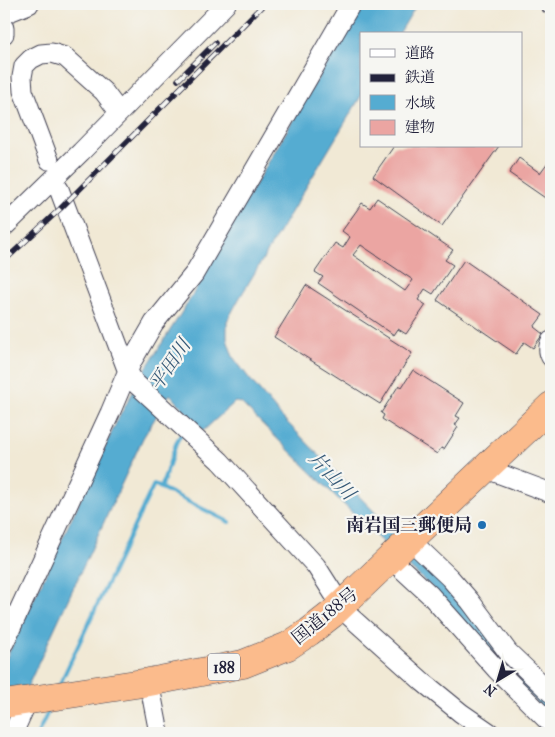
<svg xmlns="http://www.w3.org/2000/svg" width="555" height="737" font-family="'IM FELL French Canon','Noto Serif JP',serif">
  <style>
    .water { fill: #55acd1; stroke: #3c6786 }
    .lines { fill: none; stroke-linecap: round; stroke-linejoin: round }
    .stream { stroke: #55acd1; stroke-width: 4 }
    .building { fill: #eba5a2; fill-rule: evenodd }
    .minor-casing { stroke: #414052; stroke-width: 21 }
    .highway-casing { stroke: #414052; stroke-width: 29 }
    .minor { stroke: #fff; stroke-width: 19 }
    .highway { stroke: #fbbb8c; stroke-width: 28 }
    .rail-casing { stroke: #22223b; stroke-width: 5.5 }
    .rail { stroke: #f6f6f2; stroke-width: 4; stroke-dasharray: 11; stroke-linecap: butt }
    .poi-dot { fill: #1f6fb2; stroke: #f6f6f2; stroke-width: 2 }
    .labels { text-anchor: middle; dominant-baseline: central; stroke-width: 4.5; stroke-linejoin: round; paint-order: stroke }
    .shield { fill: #f6f6f2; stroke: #626272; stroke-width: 1 }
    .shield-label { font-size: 16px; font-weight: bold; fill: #22223b }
    .poi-label { font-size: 18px; font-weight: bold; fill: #22223b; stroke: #f6f6f2; text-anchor: end }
    .street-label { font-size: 18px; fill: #22223b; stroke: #f6f6f2 }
    .water-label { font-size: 19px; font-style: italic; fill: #365977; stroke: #f6f6f2 }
  </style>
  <rect width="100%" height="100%" fill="#f6f6f2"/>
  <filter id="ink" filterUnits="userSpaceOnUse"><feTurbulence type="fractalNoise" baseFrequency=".02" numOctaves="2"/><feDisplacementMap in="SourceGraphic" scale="10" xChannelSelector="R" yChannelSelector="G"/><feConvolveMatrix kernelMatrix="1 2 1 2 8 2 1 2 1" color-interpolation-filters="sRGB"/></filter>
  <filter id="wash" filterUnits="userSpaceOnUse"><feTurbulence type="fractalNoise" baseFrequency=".0096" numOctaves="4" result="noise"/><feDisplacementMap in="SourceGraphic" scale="20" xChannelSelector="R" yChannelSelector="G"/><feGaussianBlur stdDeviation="1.12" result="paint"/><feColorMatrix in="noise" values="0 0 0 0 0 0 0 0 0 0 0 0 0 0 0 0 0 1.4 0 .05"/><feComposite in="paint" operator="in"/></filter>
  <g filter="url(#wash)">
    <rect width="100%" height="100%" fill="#f1e9d5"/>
    <path class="water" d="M361,4H417L399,34H361V96L239,299L227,321V339L233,357L249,378L280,415L396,534L438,575L551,701V718L430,586L384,544L241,403L235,402L203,431L170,394L143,438L6,733H4V663L117,421L143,373L190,299L251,192Z"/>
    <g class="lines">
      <path class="stream" d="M182,433L177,441L161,488L229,522
        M59,686L154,484L161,488
        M38,733L50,708"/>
    </g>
    <g id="blocks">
      <path class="building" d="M394,146H499L442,226L373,176Z
        M519,158L540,173L551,158V202L509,173Z
        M377,198L453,250L445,260L453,265L433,294L425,289L418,300L426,305L406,334L398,329L394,335L318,283L323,277L315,272L335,243L343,248L350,237L342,231L362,203L370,208ZM361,245L413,280L405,291L353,255Z
        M464,260L543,315L534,327L543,334L533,348L524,342L516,354L437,300Z
        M306,285L412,353L380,404L274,337Z
        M413,370L464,403L456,416L460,418L455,425L458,427L444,449L441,448L437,454L382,419L384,415L381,413L399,385L402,387Z"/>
    </g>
  </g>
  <g filter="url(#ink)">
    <use href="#blocks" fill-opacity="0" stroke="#414052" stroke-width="1"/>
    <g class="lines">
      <defs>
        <path id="minor" d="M550,4L551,5
          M4,14L29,4
          M4,28V34
          M49,160L23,91L22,77L24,66L31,59L41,54L52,53L65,57L104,92L119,112
          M59,189L128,372L134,382L220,461L316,566L346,613L423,682L461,713L490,733
          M4,227L81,152L226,4
          M551,341C548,346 548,352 551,357
          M486,467L492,471L551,493
          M410,540L450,578L470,601L508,652L551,693
          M390,558L430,595L496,669L551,724
          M4,643L110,413L132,361L154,323L194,274L351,4
          M149,682L159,733
          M13,733L28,700"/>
        <path id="highway" d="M4,704L149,682L243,664L288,646L309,632L332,614L551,406"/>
      </defs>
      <use href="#minor" class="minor-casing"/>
      <use href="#highway" class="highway-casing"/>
      <use href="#minor" class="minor"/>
      <use href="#highway" class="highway"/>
      <defs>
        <path id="rail" d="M178,80L215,43
          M4,261L60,209L264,4"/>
      </defs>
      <use href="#rail" class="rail-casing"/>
      <use href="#rail" class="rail"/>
    </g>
  </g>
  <circle class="poi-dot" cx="482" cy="525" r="5"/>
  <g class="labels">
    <rect class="shield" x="208" y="653.5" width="32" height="27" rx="4"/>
    <g class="shield-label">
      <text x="224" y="667">188</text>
    </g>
    <g class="poi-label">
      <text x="472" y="525">南岩国三郵便局</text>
    </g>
    <g class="street-label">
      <text transform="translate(325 616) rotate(-39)">国道188号</text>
    </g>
    <g class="water-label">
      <text transform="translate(170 365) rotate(-56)">平田川</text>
      <text transform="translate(332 476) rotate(47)">片山川</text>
    </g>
  </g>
  <rect width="555" height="737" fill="none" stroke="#f6f6f2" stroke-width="20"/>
  <rect x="360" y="32" width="162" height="115" fill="#f6f6f2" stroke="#a1a1a9"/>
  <rect x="370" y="49" width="25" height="8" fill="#ffffff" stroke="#a1a1a9"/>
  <text x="405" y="58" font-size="15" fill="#22223b">道路</text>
  <rect x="370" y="74" width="25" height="8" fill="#22223b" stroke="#a1a1a9"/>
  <text x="405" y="82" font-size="15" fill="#22223b">鉄道</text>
  <rect x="370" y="95" width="25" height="15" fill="#55acd1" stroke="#a1a1a9"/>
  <text x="405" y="108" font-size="15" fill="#22223b">水域</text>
  <rect x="370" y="120" width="25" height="15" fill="#eba5a2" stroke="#a1a1a9"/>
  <text x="405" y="132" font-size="15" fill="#22223b">建物</text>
  <g transform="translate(498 680) rotate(218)" stroke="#f6f6f2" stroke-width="4" paint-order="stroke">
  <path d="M0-4L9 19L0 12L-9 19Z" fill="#22223b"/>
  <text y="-8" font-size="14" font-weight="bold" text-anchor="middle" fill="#22223b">N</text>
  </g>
</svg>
